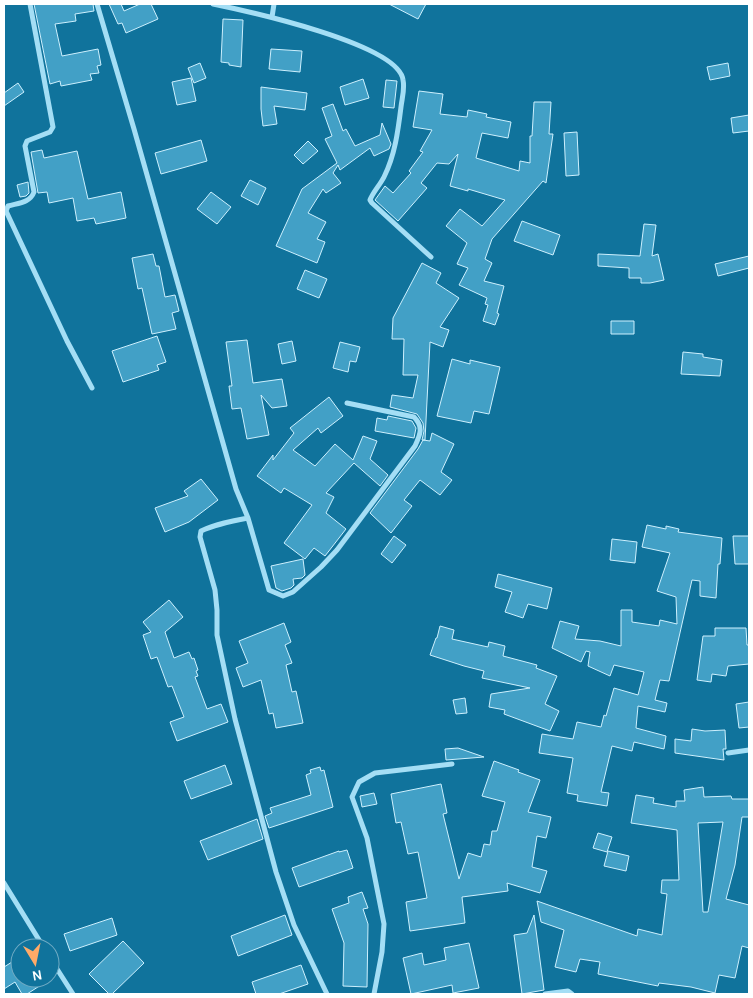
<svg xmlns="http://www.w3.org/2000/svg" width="753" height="998" font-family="Karla,sans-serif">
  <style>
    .building { fill: #42a0c6; stroke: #cdf0fe; fill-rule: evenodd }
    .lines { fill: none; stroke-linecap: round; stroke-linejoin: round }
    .street { stroke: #a4def5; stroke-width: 5 }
  </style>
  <rect width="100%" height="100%" fill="#10739c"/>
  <path class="building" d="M34,4H93L94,11L75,14L76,21L55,24L62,56L98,49L101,65L97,66L99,73L90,74L92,80L61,86L60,81L50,84Z
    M109,4H121L124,11L140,4H151L158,19L126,33L122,23L118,24Z
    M389,4H426L418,19Z
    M223,19L243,20L241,67L229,65V63L221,62Z
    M271,49L302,51L300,72L269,69Z
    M200,63L206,78L194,83L188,68Z
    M728,63L730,76L710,80L707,67Z
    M191,78L196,101L177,105L172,82Z
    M363,79L369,98L345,105L340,87Z
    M386,80L397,81L394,108L383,107Z
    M18,83L24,92L4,106V93Z
    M261,87L307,93L305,110L274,106L277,124L263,126L261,109Z
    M419,91L443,94L440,114L467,117L468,110L487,114L486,117L511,122L508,138L482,133L476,158L519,171L520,161L530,163V136H532L534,102H551L549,134H553L546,183L543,181L492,239L485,259L492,263L484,281L504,286L497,313L499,314L495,325L483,321L488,305L485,304L487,298L459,285L468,268L457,264L467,243L446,226L460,209L482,226L505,200L468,189V191L450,186L458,154L449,164L437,163L421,183L427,188L398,221L375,200L385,186L393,193L411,173L409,171L423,152L420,151L432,130L413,127Z
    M333,104L343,131L346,129L355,146L380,135L382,123L391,144L389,149L374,156L370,148L340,170L338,165L333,173L341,183L326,193L323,189L308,213L326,222L317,239L325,242L317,263L276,246L302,189L337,163L325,139L332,136L322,108Z
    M749,115V131L733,133L731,118Z
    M577,132L579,175L566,176L564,133Z
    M201,140L207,161L161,174L155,153Z
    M308,141L318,151L303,164L294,155Z
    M42,150L44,158L77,151L88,199L121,192L126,218L96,224L94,218L77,221L73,198L49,203L47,192L38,193L31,152Z
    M250,180L266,188L258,205L241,196Z
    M28,182L29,193L26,196L20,197L17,185Z
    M211,192L231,207L217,224L197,209Z
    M522,221L560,235L553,255L514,241Z
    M644,224L656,225L652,256L658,254L664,280L650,283H641V278H629V268L598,266V254L640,256Z
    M153,254L156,266H159L165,297L175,295L179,311L172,313L176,329L152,334L142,288L138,289L132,258Z
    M749,256V268L718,276L715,264Z
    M422,263L441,273L436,283L459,298L440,327L449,330L443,347L430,342L425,440H422L424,431L423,423L417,414L390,407L392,395L413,398L418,375H403L404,339H392L393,318Z
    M305,270L327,279L319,298L297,289Z
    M611,321H634V334H611Z
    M157,336L166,362L157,365L159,370L123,382L112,351Z
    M247,340L253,383L282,379L287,406L272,408L261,395L269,435L247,439L241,408L232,409L229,386H232L226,342Z
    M292,341L296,361L282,364L278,344Z
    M340,342L360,347L356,362L350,361L348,372L333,368Z
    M683,352L703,354V357L722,360L720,376L681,374Z
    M452,359L470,364V360L500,367L489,414L474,411L471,423L437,416Z
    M329,397L343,416L321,433L318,428L293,450L315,466L335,444L353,460L363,436L377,441L370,459L388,475L380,486L354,463L326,493L334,497L326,513L346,529L325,556L314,548L305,559L284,543L312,505L284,488L281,493L257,476L273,455V460L294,433L290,428Z
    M388,416L412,421L416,428L414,438L375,431L377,418L387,420Z
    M432,433L454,444L441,472L452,480L440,495L420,480L404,500L412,506L391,533L370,513L418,449L423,440L430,441Z
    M201,479L218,500L189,522L165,532L155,508L188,496L184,491Z
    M647,525L666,529V526L679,529L678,532L722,538L720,564H718L716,598L700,596V581L692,580L669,681L660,680L655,700L667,703L665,712L638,706L636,728L666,736L664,749L634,742L632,751L612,746L601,792L609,793L607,806L577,801L578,795L567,793L573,758L539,753L542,734L573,739L577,722L601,727L604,715L606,716L614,688L638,695L644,672L614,665L610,676L588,666L590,652L586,651L581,662L552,648L560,621L579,626L575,639L600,641L621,646V610H632V622L659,626L660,620L677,624L676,597L657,591L670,553L642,547Z
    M394,536L406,545L392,563L381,554Z
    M733,536H749V564H735Z
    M612,539L637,542L635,563L610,560Z
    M303,559L305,575L302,578L293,579L294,585L291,588L282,591L276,588L271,566Z
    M498,574L552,588L547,609L528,604L523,618L505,612L512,592L495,587Z
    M169,600L183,617L165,632L174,658L189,652L192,659L194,658L198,670L196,671L198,676L195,677L207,709L221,704L228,722L177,741L170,722L184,717L172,686L168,687L157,657L151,659L143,635L151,632L143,622Z
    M284,623L291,642L285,645L292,663L286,665L292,692L296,691L303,723L276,728L273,713L269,714L261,680L243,687L236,668L248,663L239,641Z
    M440,626L454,630L452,639L488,647L489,642L505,646L503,656L537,665L536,668L557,676L545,704L559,711L550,731L504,714L505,710L489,707L491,694L530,688L482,678L484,671L464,666L430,655L436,638H437Z
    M715,628H746L747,645H749V664L728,666L726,676L712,674L711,682L697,680L703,636H715Z
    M465,698L467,713L456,714L453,700Z
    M749,702V727L739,728L736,704Z
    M692,729L705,731L725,730L726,749H723L724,760L675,753V739L691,741Z
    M458,748L484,757L446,760L445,749Z
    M494,761L519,770L518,772L540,780L528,812L551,817L546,838L537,836L532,867L547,871L540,893L507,883L508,891L462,897L465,923L410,931L406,902L427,898L418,852L408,854L401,822L396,823L391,794L441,784L447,813L443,814L459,879L468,853L481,857L484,844L490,845L492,831H497L505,802L482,796Z
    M225,765L232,784L191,799L184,781Z
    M320,767L321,771L324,770L333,807L269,828L265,816L272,813L270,808L311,795L306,775L311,773L310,770Z
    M703,787L704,797L731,796L732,799H749V817H742L735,865L726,899L749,905V948L742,946L735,978L719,975L715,993L691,987L659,983L658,986L598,974L600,962L580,959L576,972L555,967L564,930L541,922L537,901L637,936L638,929L662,935L667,894L661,893L662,880H679L677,830L631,823L636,795L654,798L653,803L676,807V801H685L684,790ZM723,822L708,912H703L698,823Z
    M374,793L377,804L362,807L360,796Z
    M257,819L263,839L208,860L200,841Z
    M598,833L612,837L607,852L593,848Z
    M347,850L353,868L299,887L292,868L339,851V852Z
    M608,851L629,856L626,871L604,866Z
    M362,892L368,908L363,909L368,924L367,987L343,986L344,943L332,909L349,903L348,897Z
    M285,915L292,935L238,956L231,936Z
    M534,915L544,990L522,994L514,935L527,933Z
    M112,918L117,935L70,951L64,934Z
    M123,941L144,963L112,994H109L89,974Z
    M469,943L479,988L453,993L452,985L411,994L403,958L422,953L424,965L446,960L444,948Z
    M20,957V978H37L41,985L27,994H22L15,982L4,989V967Z
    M301,965L308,984L279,994H256L252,982Z"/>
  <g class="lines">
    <path class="street" d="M30,4L53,127L50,132L27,141L25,146L34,192C30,203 18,203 8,206L6,211L67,341L92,388
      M97,4L134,129L236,489L248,518L269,590L283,596L293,592L321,567L337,550L415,446C420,435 424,427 414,417L347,403
      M213,4C247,11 399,44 403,80C405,89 402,98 401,107C398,131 395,155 384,177C380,185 373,192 370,200L372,203L431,257
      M272,17L274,4
      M248,518C232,521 216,524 201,531L200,537L215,590L217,610V635L235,719L276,872L294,925L327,994
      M728,753L749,750
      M4,883L44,948
      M50,958L73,994
      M374,994L382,952L384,924L367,838L352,797L359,782L375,773L452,764
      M545,994L568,991L572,994"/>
  </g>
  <rect width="753" height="998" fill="none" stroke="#ffffff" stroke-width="10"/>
  <g transform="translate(35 963) rotate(170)"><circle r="24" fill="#10739c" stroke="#70abc4"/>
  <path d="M0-4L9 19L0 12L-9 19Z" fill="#ffaa68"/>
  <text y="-8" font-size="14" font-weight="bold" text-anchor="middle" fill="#ffffff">N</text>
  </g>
</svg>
